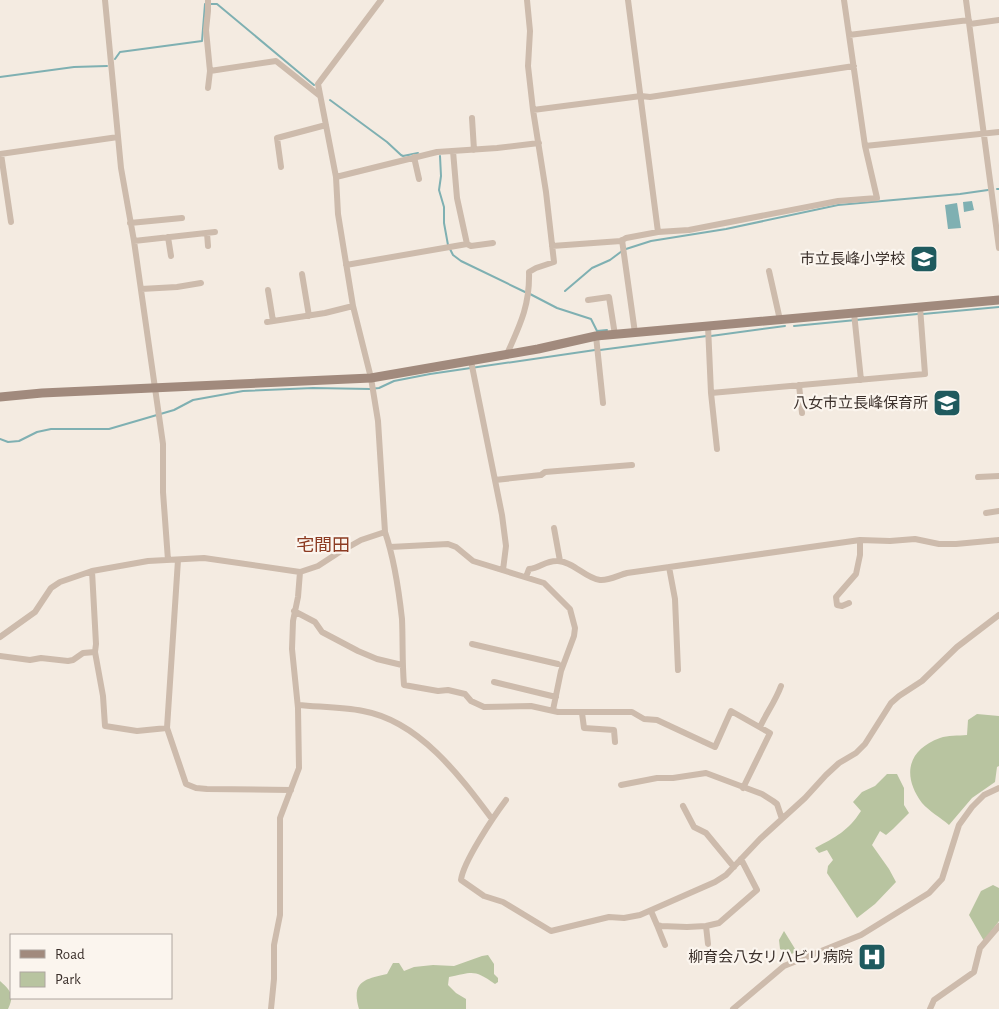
<svg xmlns="http://www.w3.org/2000/svg" width="999" height="1009" font-family="'Alegreya Sans','Noto Sans JP',sans-serif">
  <style>
    .green { fill: #b8c4a0 }
    .water { fill: #7fb0b2 }
    .lines { fill: none; stroke-linecap: round; stroke-linejoin: round }
    .stream { stroke: #7fb0b2; stroke-width: 2 }
    .street { stroke: #cdbbac; stroke-width: 6 }
    .secondary { stroke: #a18a7d; stroke-width: 9 }
    .labels { text-anchor: middle; dominant-baseline: central; stroke-width: 4.5; stroke-linejoin: round; paint-order: stroke }
    .poi-label { font-size: 15px; fill: #3b302b; stroke: #fbf5ee; text-anchor: end }
    .quarter-label { font-size: 18px; fill: #8c3b22; stroke: #fbf5ee }
  </style>
  <rect width="100%" height="100%" fill="#f4ebe1"/>
  <path class="green" d="M977,714L999,716V766L997,767L995,782L972,798L949,825C941,818 929,811 922,803C902,776 907,750 940,738C948,735 958,736 967,735L968,720Z
    M887,774H897L904,788V805L909,813L893,829L886,835L880,831L872,845L889,869L896,882L875,904L857,918L827,873L828,866L833,860L827,850L819,853L815,848C836,837 848,831 861,811L853,802L862,792L875,786Z
    M993,885L999,888V921L984,941L969,915L981,891Z
    M784,931L797,952L791,954L780,949L779,940Z
    M488,955L494,964V974L498,978V982L495,984C474,969 473,972 449,977L448,985L456,993L466,999V1009H359C351,982 364,979 387,974L393,963H399L404,971L414,967L433,965L454,966L482,956Z
    M0,981C10,990 15,995 8,1009H0Z"/>
  <path class="water" d="M972,201L974,210L964,212L963,202Z
    M957,203L961,228L948,229L945,205Z"/>
  <g class="lines">
    <path class="stream" d="M211,4H217L314,85
      M115,59L120,52L202,41L205,4
      M0,77L74,67L107,66
      M330,100L387,142L401,155L403,156L418,153
      M440,156L441,176L439,190L444,207V223L448,245
      M997,189H999
      M450,249L453,255L461,261L525,292
      M626,249L651,241L726,229L838,205L960,194L988,190
      M565,291L592,268L610,260L622,251
      M530,294L557,308L591,319L597,331L607,330
      M923,314L999,307
      M794,326L918,314
      M711,336L785,326
      M600,350L707,336
      M0,439L8,442L19,441L37,432L51,429H109L174,410L193,400L243,391L313,388L370,389L379,388L394,381L430,374L595,350"/>
    <path class="street" d="M105,0L121,168L134,241L163,444V492L168,560
      M208,0V11L206,30L210,71L276,61L320,96
      M381,0L318,84L336,177L338,214L353,306L371,378L378,421L385,532C394,558 399,592 402,619C403,641 402,663 404,685L438,691L448,690L465,694L471,701L484,707L531,706L558,712H632L644,719L657,720L715,747L731,711L770,733L743,788
      M628,0L658,232
      M966,0L999,248
      M970,24L999,20
      M849,35L969,20
      M208,88L210,71
      M533,110L641,96L650,97L854,66
      M472,118L474,150
      M865,146L999,132
      M453,151L457,198L467,244L471,246L493,243
      M0,154L118,137
      M1,154L11,222
      M414,157L419,179
      M281,167L277,138L326,125
      M336,177L437,152L497,148L539,143
      M130,223L182,218
      M207,233L208,246
      M168,237L171,256
      M622,240L635,333
      M134,241L215,232
      M552,246L621,241L626,238L658,232L689,230L838,201L877,198L865,146L844,0
      M346,265L467,244
      M769,271L780,320
      M302,274L309,316
      M141,289L177,287L201,283
      M268,290L273,321
      M588,300L609,297L615,335
      M854,313L861,380
      M267,322L325,313L353,306
      M708,326L711,393L717,449
      M596,336L603,403
      M507,354C520,325 530,305 529,272L536,268L554,262L546,192L533,110L528,66L530,31L527,0
      M471,361L502,515L506,546L503,570
      M799,385L802,413
      M711,393L925,374L920,307
      M978,477L999,476
      M495,480L541,475L545,472L632,465
      M986,513L999,511
      M554,528L560,561
      M390,547L448,544L456,547L473,561L544,583L570,609L575,628L574,636L561,671L553,710
      M178,560L167,728L186,784L196,788L207,789L291,790
      M669,567L675,599L678,670
      M92,571L96,644L95,652L103,696L105,726L137,731L167,728
      M526,577L529,569C540,568 546,560 558,561C574,562 585,578 600,580C608,581 619,575 627,573L860,540L890,541L915,539L939,544H956L999,540
      M849,603L842,606L837,605L836,597L856,574L860,555V540
      M294,611L315,622L322,632L358,651L377,659L402,665
      M0,637L35,612L51,588L60,582L92,571L148,561L204,558L300,572L318,566L338,553L361,540L385,532
      M472,644L558,664
      M0,656L30,660L41,658L68,661L73,660L83,653L95,652
      M494,682L556,697
      M298,705C319,707 342,707 363,711C419,721 460,776 492,819
      M582,713L584,728L614,730L615,742
      M760,727C767,712 775,702 781,686
      M621,785L657,778H673L706,773L762,794L773,801L777,804L782,819
      M506,800C494,816 463,862 461,880L484,896L503,902L551,931L609,917L624,918L640,915L715,882L726,875L760,839L805,798L826,775L839,763L856,753L865,744L891,703L899,696L922,681L957,647L999,615
      M683,806L694,827L706,833L734,867
      M651,911L657,925L661,926L687,927L706,926L719,923L757,890L741,859
      M657,925L665,945
      M706,926L708,944
      M271,1009L274,979V945L280,915V818L299,768L298,708L292,649L293,621L298,597L300,572
      M733,1009L784,966L861,935L929,893L942,879L959,825L972,807L984,795L999,788
      M930,1009L934,1000L974,972L980,948L999,926"/>
    <path class="secondary" d="M0,397L42,393L371,378L538,349L596,336L999,300"/>
  </g>
  <defs>
    <symbol id="school-square" viewBox="-11 -11 22 22"><rect x="-9" y="-9" width="18" height="18" rx="4" fill="#1f5a5e" stroke="#fbf5ee"/><path d="M0-5L7-2L0 1L-7-2ZM-4 1L0 2.5L4 1V4Q0 6-4 4Z" fill="#fff"/></symbol>
    <symbol id="hospital-square" viewBox="-11 -11 22 22"><rect x="-9" y="-9" width="18" height="18" rx="4" fill="#1f5a5e" stroke="#fbf5ee"/><path d="M-5-5h3v3.5h4V-5h3V5h-3V1.5h-4V5h-3Z" fill="#fff"/></symbol>
  </defs>
  <g fill-rule="evenodd">
    <use href="#school-square" x="908" y="243" width="32" height="32"/>
    <use href="#school-square" x="931" y="387" width="32" height="32"/>
    <use href="#hospital-square" x="856" y="941" width="32" height="32"/>
  </g>
  <g class="labels">
    <g class="poi-label">
      <text x="905" y="259">市立長峰小学校</text>
      <text x="928" y="403">八女市立長峰保育所</text>
      <text x="853" y="957">柳育会八女リハビリ病院</text>
    </g>
    <g class="quarter-label">
      <text x="323" y="546">宅間田</text>
    </g>
  </g>
  <rect x="10" y="934" width="162" height="65" fill="#fbf5ee" stroke="#aea6a0"/>
  <rect x="20" y="950" width="25" height="8" fill="#a18a7d" stroke="#aea6a0"/>
  <text x="55" y="959" font-size="15" fill="#3b302b">Road</text>
  <rect x="20" y="972" width="25" height="15" fill="#b8c4a0" stroke="#aea6a0"/>
  <text x="55" y="984" font-size="15" fill="#3b302b">Park</text>
</svg>
